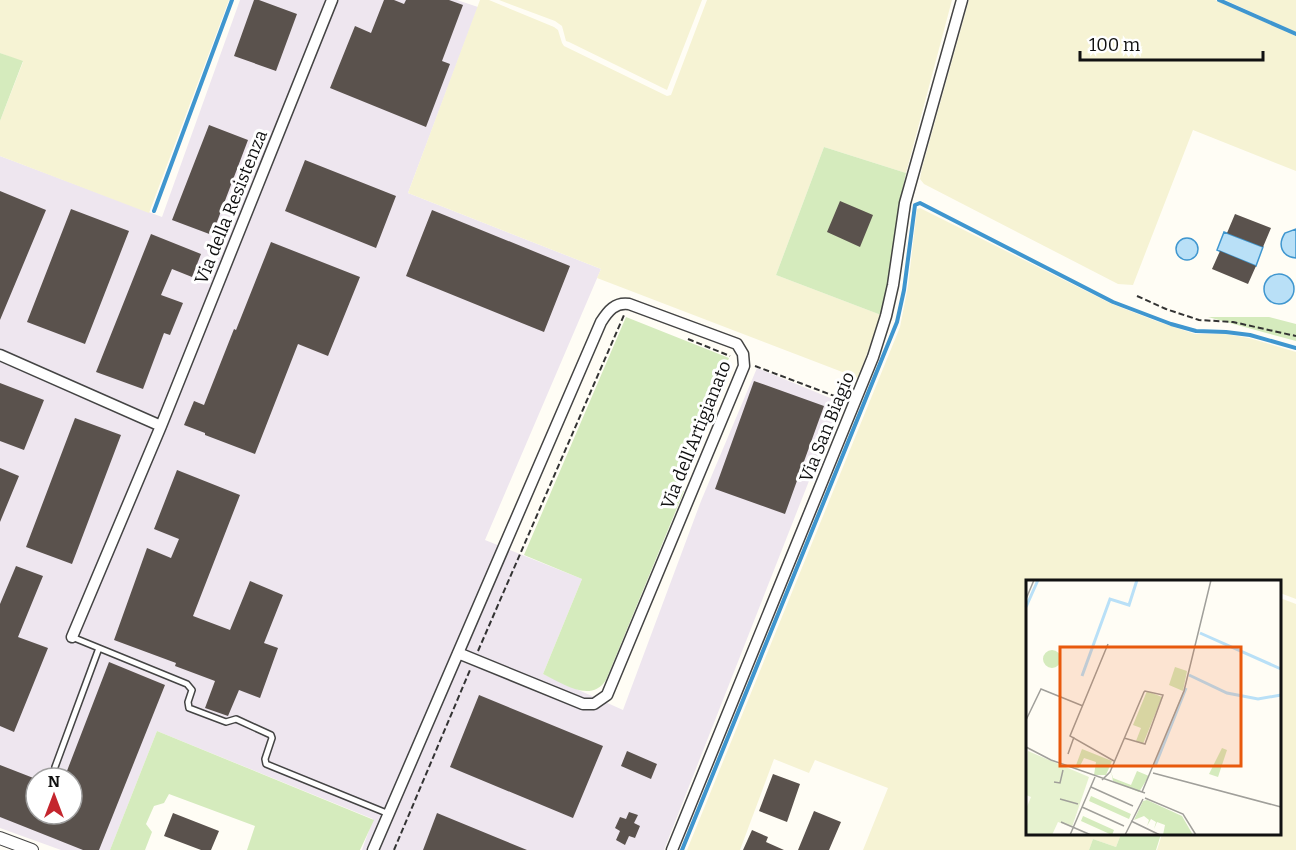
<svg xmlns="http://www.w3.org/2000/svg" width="1296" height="850" font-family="Bitter,serif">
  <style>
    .industrial { fill: #eee6ef; fill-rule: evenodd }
    .farmland { fill: #f6f3d4 }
    .green { fill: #d5ebbd }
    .water { fill: #b9e0f7; stroke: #3f96cf; stroke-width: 1.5 }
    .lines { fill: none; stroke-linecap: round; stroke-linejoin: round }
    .stream { stroke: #3f96cf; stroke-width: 4 }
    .building { fill: #5a524d }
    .service-casing { stroke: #444; stroke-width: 8 }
    .minor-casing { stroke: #444; stroke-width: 13 }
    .tertiary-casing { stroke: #444; stroke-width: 14 }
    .path { stroke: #333; stroke-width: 2; stroke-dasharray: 6 3; stroke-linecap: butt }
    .service { stroke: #fff; stroke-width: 5 }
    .minor { stroke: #fff; stroke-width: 10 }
    .tertiary { stroke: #fff; stroke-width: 12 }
    .labels { text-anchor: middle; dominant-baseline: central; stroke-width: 6; stroke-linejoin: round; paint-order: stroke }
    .street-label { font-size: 18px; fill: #111; stroke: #fff }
    .inset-river { fill: none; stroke: #b9e0f7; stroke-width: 3 }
    .inset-road { fill: none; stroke: #a09f9a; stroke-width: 1.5 }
    .view { fill: #e8590c; fill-opacity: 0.15; stroke: #e8590c; stroke-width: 3 }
    .inset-edge { fill: none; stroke: #111; stroke-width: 3 }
  </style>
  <rect width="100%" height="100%" fill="#fffdf5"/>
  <path class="industrial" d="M240,0H457L478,7L408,193L601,269L485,540L582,579L543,674L623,710L701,501L757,368L840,402L664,850H362L373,819L157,731L110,850H61L0,828V156L162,217ZM36,778H72V814H36Z"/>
  <path class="farmland" d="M0,0H229L149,213L0,156V121L23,62L0,53Z
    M480,0H489L554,27L558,30L562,43L564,46L667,96L671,95L707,0H952L906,173L824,147L776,275L881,315L858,378L597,278L601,269L408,193Z
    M499,0H702L667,90L569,42L566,41L562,26L555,21Z
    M969,0H1215L1296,36V171L1193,130L1133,285L1118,284L924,184L920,179L922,168Z
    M1225,0H1296V32Z
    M920,208L1112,304L1156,321L1195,334H1226L1249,338L1296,352V599L1280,593V582H1028V834H1121L1116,847L1093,839L1089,850H863L888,788L815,760L809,773L774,759L740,850H687L900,327L908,286L917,209Z
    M1280,598L1296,604V850H1157L1162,834H1280Z"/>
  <path class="green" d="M0,53L23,61L0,121Z
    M824,147L906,173C895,220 892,268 881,315L776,275Z
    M626,317L729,358L676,487L684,491L606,680C591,704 562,683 543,674L582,579L524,555Z
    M1208,317H1269L1296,324V341Z
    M157,731L374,820L360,850H247L255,826L169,794L164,803L154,806L146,824L152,832L145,850H110Z
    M1121,834H1161L1156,850H1089L1093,839L1116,847Z"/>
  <path class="water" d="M1296,229V258C1282,257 1277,245 1285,233Z
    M1224,232L1263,247L1256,266L1217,250Z
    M1176 249a11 11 0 1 1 22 0a11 11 0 1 1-22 0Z
    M1264 289a15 15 0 1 1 30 0a15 15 0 1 1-30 0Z"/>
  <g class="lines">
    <path class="stream" d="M1219,0L1296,34
      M154,211L232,0
      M682,850L897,322L904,290L915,205L920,203L1113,302L1171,324L1196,331L1226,332L1250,335L1296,348"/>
  </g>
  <path class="building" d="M254,0H259L297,14L276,71L234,56Z
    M384,0H394L404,4L406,0H449L463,5L442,61L450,64L426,127L330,88L355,26L371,33Z
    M209,125L248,140L212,235L172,220Z
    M305,160L396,196L376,248L285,211Z
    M0,191L46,210L0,320Z
    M840,201L873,215L860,247L827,232Z
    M71,209L129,231L85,344L27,322Z
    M432,210L570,266L544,332L406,276Z
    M1235,214L1271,228L1263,247L1227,233Z
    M151,234L201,254L192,277L172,269L161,295L183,303L170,335L164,333L143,389L96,372Z
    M271,242L360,277L328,356L298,344L255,454L205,435V433L184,425L194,401L204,405L234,329L236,330Z
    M1220,251L1256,266L1248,284L1212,269Z
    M754,381L824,406L785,514L715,489Z
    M0,383L44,400L24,450L0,441Z
    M75,418L121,435L72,564L26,547Z
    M0,468L19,476L0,522Z
    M177,470L240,495L193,616L230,630L250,581L283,595L264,643L278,648L260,698L239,690L228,716L205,708L215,681L175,666L176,663L114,640L147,548L171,558L179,539L154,529Z
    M16,566L43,576L18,637L48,648L14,732L0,726V604Z
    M109,662L165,685L99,850H83L0,817V765L36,779V814H72V778L65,776Z
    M479,695L603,746L573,818L450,767Z
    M627,751L657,764L651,779L621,766Z
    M773,774L800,784L787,822L759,811Z
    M814,811L841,822L829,850H798Z
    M629,812L638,815L634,823L640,826L635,838L629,836L625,845L616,840L620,831L615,828L620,817L626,819Z
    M173,813L219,831L211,850H201L164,836Z
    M437,813L527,850H423Z
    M752,830L768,837L766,842L784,850H743Z"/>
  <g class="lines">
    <defs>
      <path id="service" d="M72,637L187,684L192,690L188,702L189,708L226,722L236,719L271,735L272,738L265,759L266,764L389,814
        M55,767L99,648"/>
      <path id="minor" d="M0,355L161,426
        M72,637L161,426L332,0
        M373,850L601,322C608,311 615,302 629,304L737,344L743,354L744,366L607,695L594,704H583L458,653
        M672,850L873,357L886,316L893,285L905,203L962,0"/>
      <path id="tertiary" d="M0,838L32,850"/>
    </defs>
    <use href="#service" class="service-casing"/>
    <use href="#minor" class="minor-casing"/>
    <use href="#tertiary" class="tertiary-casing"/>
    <path class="path" d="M1137,296L1166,309L1199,320L1233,322L1296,336
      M688,339L730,356
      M755,366L845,400
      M478,651L624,315
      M394,850L470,670"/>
    <use href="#service" class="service"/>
    <use href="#minor" class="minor"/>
    <use href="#tertiary" class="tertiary"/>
  </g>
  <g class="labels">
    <g class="street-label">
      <text transform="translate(231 207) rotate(-68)">Via della Resistenza</text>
      <text transform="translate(827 427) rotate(-68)">Via San Biagio</text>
      <text transform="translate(696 435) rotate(-68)">Via dell'Artigianato</text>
    </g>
  </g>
  <g transform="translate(1026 580)">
    <rect width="255" height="255" fill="#fffdf5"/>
    <path d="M17 79a9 9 0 1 1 18 0a9 9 0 1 1-18 0ZM149,87L161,91L157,111L143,105ZM121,111L136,117L117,164L110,161L115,148L107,145ZM196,168L201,170L192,197L183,194ZM56,169L86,181L80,195H68L70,182L58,178L53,188H49ZM85,191L87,198L105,205L111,191L123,196L113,212L87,201ZM65,216L105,234L103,239L63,221ZM121,220L156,236L167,255H137L139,245L131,242L128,249L130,242L125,239L121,246L123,240L118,236L108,240L117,221ZM57,236L88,250L86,255L55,241Z" fill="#d5ebbd"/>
    <path d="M2,171L63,197L46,247L32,242L26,255H0V229L5,217L0,215Z" fill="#e6f2cf"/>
    <path class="inset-river" d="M0,27L12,0M174,53L255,89M163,95L201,113L232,119L255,115M56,96L84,19L103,25L111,0M129,186L160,108"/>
    <path class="inset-road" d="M0,19L8,0M82,64L44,156L88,181M0,140L15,109L57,126M0,167L25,180L119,213M42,174L48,157M127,193L255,227M76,200L84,192L118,112L119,111L137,115L119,164L98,158M28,202L34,203L37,190M65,207L107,226M116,212L158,111L185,0M119,218L157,234L170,255M34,219L52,224M56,227L98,246M105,241L134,255M35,242L65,255M44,255L69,197M99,255L117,219"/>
    <path class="view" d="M34,67H215V186H34Z"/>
    <rect width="255" height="255" class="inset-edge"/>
  </g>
  <g transform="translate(54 796)"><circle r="28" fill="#ffffff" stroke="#a0a0a0" stroke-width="1.5"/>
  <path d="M0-4.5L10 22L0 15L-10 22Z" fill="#c4262e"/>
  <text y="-9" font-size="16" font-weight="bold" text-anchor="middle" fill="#111111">N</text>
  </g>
  <path d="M1080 51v9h183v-9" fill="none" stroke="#111111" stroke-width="3"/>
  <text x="1089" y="51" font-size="18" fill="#111111" stroke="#ffffff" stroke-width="4.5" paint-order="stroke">100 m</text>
</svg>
